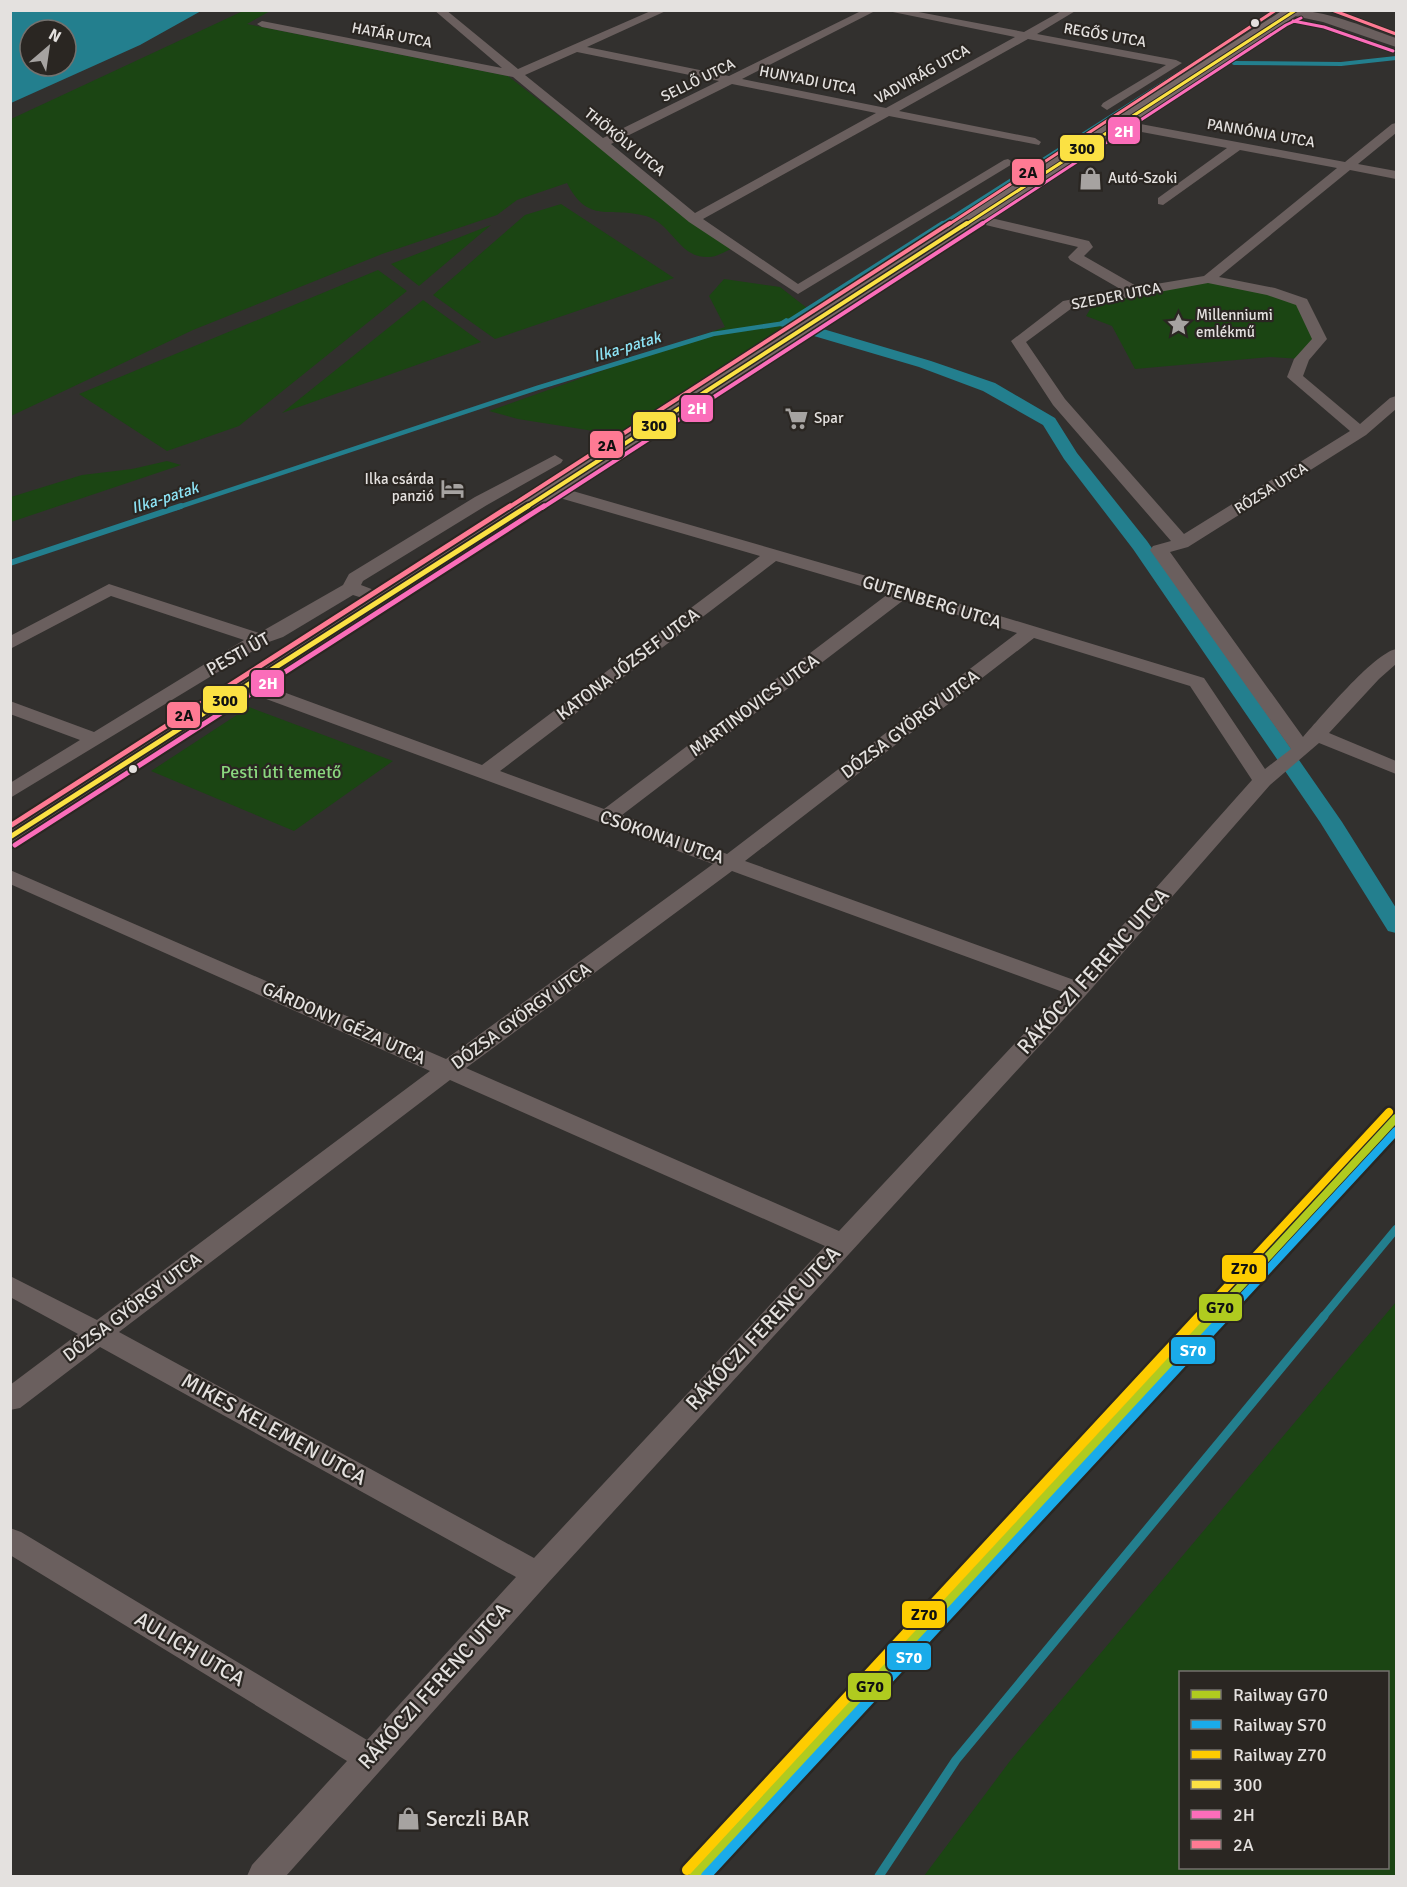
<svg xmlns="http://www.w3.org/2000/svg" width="1407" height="1887" font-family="Signika,sans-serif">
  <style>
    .green { fill: #1b4513; fill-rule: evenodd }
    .water { fill: #237f8e; fill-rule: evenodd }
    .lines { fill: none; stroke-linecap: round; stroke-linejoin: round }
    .stream-far4 { stroke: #237f8e; stroke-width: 4 }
    .stream-far3 { stroke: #237f8e; stroke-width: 4.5 }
    .stream-far2 { stroke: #237f8e; stroke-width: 6 }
    .stream-far1 { stroke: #237f8e; stroke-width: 8 }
    .stream { stroke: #237f8e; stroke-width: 9 }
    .canal { fill: #237f8e; fill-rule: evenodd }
    .minor { fill: #6a5f5e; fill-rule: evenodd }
    .tertiary { fill: #6a5f5e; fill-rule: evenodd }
    .primary { fill: #756766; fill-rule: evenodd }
    .bus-1-far2-casing { stroke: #2a2622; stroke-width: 5 }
    .bus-1-far1-casing { stroke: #2a2622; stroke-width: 7 }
    .bus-1-casing { stroke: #2a2622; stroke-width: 9 }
    .bus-2-far2-casing { stroke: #2a2622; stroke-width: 5 }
    .bus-2-far1-casing { stroke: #2a2622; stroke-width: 7 }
    .bus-2-casing { stroke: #2a2622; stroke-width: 9 }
    .bus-3-far2-casing { stroke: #2a2622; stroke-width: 5 }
    .bus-3-far1-casing { stroke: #2a2622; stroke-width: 7 }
    .bus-3-casing { stroke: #2a2622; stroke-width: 9 }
    .bus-1-far2 { stroke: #fbe143; stroke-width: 3 }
    .bus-1-far1 { stroke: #fbe143; stroke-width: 4 }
    .bus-1 { stroke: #fbe143; stroke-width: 5 }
    .bus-2-far2 { stroke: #fb6dba; stroke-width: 3 }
    .bus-2-far1 { stroke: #fb6dba; stroke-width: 4 }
    .bus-2 { stroke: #fb6dba; stroke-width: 5 }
    .bus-3-far2 { stroke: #fe7a93; stroke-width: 3 }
    .bus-3-far1 { stroke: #fe7a93; stroke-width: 4 }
    .bus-3 { stroke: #fe7a93; stroke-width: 5 }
    .rail-1-far1-casing { stroke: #2a2622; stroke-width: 13 }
    .rail-1-casing { stroke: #2a2622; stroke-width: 15 }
    .rail-2-far1-casing { stroke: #2a2622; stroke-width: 13 }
    .rail-2-casing { stroke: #2a2622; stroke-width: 15 }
    .rail-3-far1-casing { stroke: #2a2622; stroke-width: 13 }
    .rail-3-casing { stroke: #2a2622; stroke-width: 15 }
    .rail-1-far1 { stroke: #b0cb1f; stroke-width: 8 }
    .rail-1 { stroke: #b0cb1f; stroke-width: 10 }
    .rail-2-far1 { stroke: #1aabe9; stroke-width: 8 }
    .rail-2 { stroke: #1aabe9; stroke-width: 10 }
    .rail-3-far1 { stroke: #fecc00; stroke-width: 8 }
    .rail-3 { stroke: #fecc00; stroke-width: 10 }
    .bus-dot { fill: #e4e1df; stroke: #2a2622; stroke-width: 2 }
    .labels { text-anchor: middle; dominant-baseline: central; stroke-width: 4.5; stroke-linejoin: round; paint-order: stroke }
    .far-street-label { font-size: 15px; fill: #e4e1df; stroke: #2a2622 }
    .far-poi-label { font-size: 15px; fill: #e4e1df; stroke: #2a2622; text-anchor: start }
    .far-water-label { font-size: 16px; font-style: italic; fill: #8de3f5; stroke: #2a2622 }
    .street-label { font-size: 18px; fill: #e4e1df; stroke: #2a2622 }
    .park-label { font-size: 18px; fill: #8ad77e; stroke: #2a2622 }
    .near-street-label { font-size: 21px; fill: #e4e1df; stroke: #2a2622 }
    .near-poi-label { font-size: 21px; fill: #e4e1df; stroke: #2a2622; text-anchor: start }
    .line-badge { stroke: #2a2622; stroke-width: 2 }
    .badge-label { font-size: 16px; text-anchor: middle; font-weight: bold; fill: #fff }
    .pale-badge-label { font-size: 16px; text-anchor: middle; font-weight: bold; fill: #111 }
  </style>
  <rect width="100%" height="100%" fill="#32302e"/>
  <path class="green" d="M243,11H270L247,24L508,76L731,249C724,252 716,257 709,257C679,259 672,223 646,216C610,206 588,225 567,183L517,200L497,215L382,254L193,330L11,416V119Z
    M561,204L674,278L495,339L433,295L525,215Z
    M491,225L419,286L391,264Z
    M378,270L407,291L239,426L167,451L79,394Z
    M724,279L780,287L816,315L625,436L518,419L489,411L725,327L709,296Z
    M1208,279L1302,302L1320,339L1302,359L1270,357L1135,369L1112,326L1086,316L1097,298Z
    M423,300L481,342L282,413Z
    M167,461L181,465L11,522V497L82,475L132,469Z
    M249,707L393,761L294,831L151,771Z
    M1396,1302V1876H924L1010,1761ZM1180,1672H1388V1868H1180Z"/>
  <path class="water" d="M10,11L11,10L201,11L140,45L11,103ZM30,30H66V66H30Z"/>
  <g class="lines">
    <path class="stream-far4" d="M1234,63L1341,64L1396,58
      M941,225L1203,58"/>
    <path class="stream-far3" d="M176,508L537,388L713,334L786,323L943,223"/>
    <path class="stream-far2" d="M10,563L181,506"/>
    <path class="stream-far1" d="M1323,1317L1396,1229"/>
    <path class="stream" d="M879,1876L956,1760L1324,1316"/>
    <path class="canal" d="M786,318L931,361L995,383L1055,418L1077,453L1147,541L1342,822L1396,908V933L1388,931L1320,822L1133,549L1064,459L1043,425L983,391L919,367L780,326L778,323Z"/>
    <path class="minor" d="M434,10H446L518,69L653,10H668L587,47L729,76L863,10H877L742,79L886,108L1015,37L883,10H908L1024,32L1063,10H1077L1037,34L1176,60L1182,63L1107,110L1101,106L1103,103L1166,65L1028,39L899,111L1035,138L1041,142L1039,145L889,116L703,219L798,284L1004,160L1008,159L1014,163L798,294L689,222L513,77L262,27L257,24L262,21L502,68ZM577,52L719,81L603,138L525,75ZM732,84L876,113L695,213L611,144Z
      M1119,120L1345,162L1392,124L1396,123V133L1358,164L1396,171V179L1350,170L1219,277L1275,288L1307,299L1327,339L1309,360L1303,376L1360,424L1390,398L1396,396V409L1366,435L1188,547L1170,552L1303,737C1321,717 1373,654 1396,649V664L1379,679L1329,733L1396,761V774L1319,743L1270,785L1086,995L548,1583L286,1876H247L252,1865L347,1761L10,1555V1528L21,1532L367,1740L516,1577L100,1347L20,1408L10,1410V1385L78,1334L10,1297V1276L97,1320L430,1071L10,884V870L446,1059L713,864L239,689L236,685L239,681H253L482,765L760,556L546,494L544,490L546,486L552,485L908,588L1204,678L1265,769L1291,749L1150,550L1153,546L1171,541L1053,405L1011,341L1063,301L1122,290L1070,260L1068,257L1078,247L969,221L967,218L974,214L1089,241L1093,247L1084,256L1138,287L1204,276L1337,168L1240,150L1163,205L1158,204V198L1227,148L1115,127V121ZM1208,283L1267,295L1296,305L1312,339L1294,359L1287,377L1350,431L1184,534L1065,399L1026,342L1072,308ZM776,561L888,594L604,809L500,771ZM905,599L1017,633L727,854L622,815ZM1034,638L1190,686L1252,780L1074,980L745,861ZM732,871L1063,992L839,1231L466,1068ZM450,1080L825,1246L534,1558L119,1332Z
      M555,455L563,460L561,463L487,505L363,581L361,585L387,595L390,599L387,603L381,604L353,595L283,637L266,643L10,798V783L80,740L10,714V701L94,732L244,640L111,596L10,649V636L109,584L259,633L343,585L349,574L475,497Z"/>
    <path class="tertiary" d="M1289,10C1327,10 1361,26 1396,38V47L1323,22L1290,15Z"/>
    <path class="primary" d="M1283,10H1305L815,332L21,844L10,846V823L799,323Z"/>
    <defs>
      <path id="bus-1-far2" d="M965,225L1296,10"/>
      <path id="bus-1-far1" d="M525,508L967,223"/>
      <path id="bus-1" d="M10,837L528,506"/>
      <path id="bus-2-far2" d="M1293,21L1324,27L1393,51
        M980,225L1286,25L1301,18"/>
      <path id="bus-2-far1" d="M542,508L983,223"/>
      <path id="bus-2" d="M15,845L544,506"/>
      <path id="bus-3-far2" d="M1332,10L1396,34
        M948,225L1276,10"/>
      <path id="bus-3-far1" d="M508,508L950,223"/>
      <path id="bus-3" d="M10,826L510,506"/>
    </defs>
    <use href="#bus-1-far2" class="bus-1-far2-casing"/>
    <use href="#bus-1-far1" class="bus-1-far1-casing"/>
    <use href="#bus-1" class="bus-1-casing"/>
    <use href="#bus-2-far2" class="bus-2-far2-casing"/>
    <use href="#bus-2-far1" class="bus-2-far1-casing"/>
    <use href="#bus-2" class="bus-2-casing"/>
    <use href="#bus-3-far2" class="bus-3-far2-casing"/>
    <use href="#bus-3-far1" class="bus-3-far1-casing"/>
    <use href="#bus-3" class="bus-3-casing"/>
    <use href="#bus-1-far2" class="bus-1-far2"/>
    <use href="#bus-1-far1" class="bus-1-far1"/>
    <use href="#bus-1" class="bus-1"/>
    <use href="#bus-2-far2" class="bus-2-far2"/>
    <use href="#bus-2-far1" class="bus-2-far1"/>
    <use href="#bus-2" class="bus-2"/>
    <use href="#bus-3-far2" class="bus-3-far2"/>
    <use href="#bus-3-far1" class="bus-3-far1"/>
    <use href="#bus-3" class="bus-3"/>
    <defs>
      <path id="rail-1-far1" d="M1212,1317L1396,1118"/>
      <path id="rail-1" d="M694,1876L1213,1316"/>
      <path id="rail-2-far1" d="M1224,1317L1396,1131"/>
      <path id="rail-2" d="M706,1876L1225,1316"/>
      <path id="rail-3-far1" d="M1199,1317L1389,1112"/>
      <path id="rail-3" d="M687,1870L1200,1316"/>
    </defs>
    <use href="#rail-1-far1" class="rail-1-far1-casing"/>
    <use href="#rail-1" class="rail-1-casing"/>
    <use href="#rail-2-far1" class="rail-2-far1-casing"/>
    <use href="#rail-2" class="rail-2-casing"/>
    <use href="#rail-3-far1" class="rail-3-far1-casing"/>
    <use href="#rail-3" class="rail-3-casing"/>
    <use href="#rail-1-far1" class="rail-1-far1"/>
    <use href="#rail-1" class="rail-1"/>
    <use href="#rail-2-far1" class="rail-2-far1"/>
    <use href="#rail-2" class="rail-2"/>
    <use href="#rail-3-far1" class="rail-3-far1"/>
    <use href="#rail-3" class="rail-3"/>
  </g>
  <defs>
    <symbol id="shop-bare" viewBox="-9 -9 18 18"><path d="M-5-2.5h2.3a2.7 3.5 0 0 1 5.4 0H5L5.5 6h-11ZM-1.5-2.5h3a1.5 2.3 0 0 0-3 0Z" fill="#a6a3a1" stroke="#2a2622" stroke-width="2.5" paint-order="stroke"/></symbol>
    <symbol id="sight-bare" viewBox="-9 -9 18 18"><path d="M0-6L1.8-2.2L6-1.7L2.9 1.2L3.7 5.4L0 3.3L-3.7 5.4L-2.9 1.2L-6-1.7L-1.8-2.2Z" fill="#a6a3a1" stroke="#2a2622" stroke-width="2.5" paint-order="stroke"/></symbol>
    <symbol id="supermarket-bare" viewBox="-9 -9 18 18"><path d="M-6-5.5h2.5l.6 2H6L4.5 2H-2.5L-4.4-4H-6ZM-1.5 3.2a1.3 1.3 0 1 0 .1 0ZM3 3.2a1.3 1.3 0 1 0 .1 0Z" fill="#a6a3a1" stroke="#2a2622" stroke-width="2.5" paint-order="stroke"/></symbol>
    <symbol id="hotel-bare" viewBox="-9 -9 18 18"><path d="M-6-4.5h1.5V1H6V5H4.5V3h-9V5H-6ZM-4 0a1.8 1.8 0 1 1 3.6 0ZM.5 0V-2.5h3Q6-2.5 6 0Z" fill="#a6a3a1" stroke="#2a2622" stroke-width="2.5" paint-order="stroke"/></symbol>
  </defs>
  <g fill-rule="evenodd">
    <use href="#shop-bare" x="1074" y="162" width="33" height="33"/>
    <use href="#sight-bare" x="1162" y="308" width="33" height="33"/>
    <use href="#supermarket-bare" x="780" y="402" width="33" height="33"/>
    <use href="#hotel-bare" x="436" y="472" width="33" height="33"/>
    <use href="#shop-bare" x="392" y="1802" width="33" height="33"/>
  </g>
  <g class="bus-dot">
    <circle cx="1255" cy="23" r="5"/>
    <circle cx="133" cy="769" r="5"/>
  </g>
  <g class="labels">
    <g class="far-street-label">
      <text transform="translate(392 35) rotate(11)">HATÁR UTCA</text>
      <text transform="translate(1105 35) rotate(10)">REGŐS UTCA</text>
      <text transform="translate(922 74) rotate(-29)">VADVIRÁG UTCA</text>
      <text transform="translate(698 80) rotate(-26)">SELLŐ UTCA</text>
      <text transform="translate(808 80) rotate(11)">HUNYADI UTCA</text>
      <text transform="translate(1261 133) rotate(10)">PANNÓNIA UTCA</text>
      <text transform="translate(625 142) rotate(39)">THÖKÖLY UTCA</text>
      <text transform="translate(1116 296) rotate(-11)">SZEDER UTCA</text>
      <text transform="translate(1271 488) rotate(-32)">RÓZSA UTCA</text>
    </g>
    <g class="far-poi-label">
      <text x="1108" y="178">Autó-Szoki</text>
      <text x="1196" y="315">Millenniumi<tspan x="1196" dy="17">emlékmű</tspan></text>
      <text x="814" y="418">Spar</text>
      <text x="434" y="479" text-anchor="end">Ilka csárda<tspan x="434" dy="17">panzió</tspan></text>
    </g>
    <g class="far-water-label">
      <text transform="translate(627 347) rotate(-17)">Ilka-patak</text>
      <text transform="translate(165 498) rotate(-18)">Ilka-patak</text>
    </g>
    <g class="street-label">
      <text transform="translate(932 602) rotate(17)">GUTENBERG UTCA</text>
      <text transform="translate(238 654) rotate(-29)">PESTI ÚT</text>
      <text transform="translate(628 664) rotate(-37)">KATONA JÓZSEF UTCA</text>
      <text transform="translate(754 705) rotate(-37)">MARTINOVICS UTCA</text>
      <text transform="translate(910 724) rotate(-37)">DÓZSA GYÖRGY UTCA</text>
      <text transform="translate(662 837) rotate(19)">CSOKONAI UTCA</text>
      <text transform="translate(521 1016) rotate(-36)">DÓZSA GYÖRGY UTCA</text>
      <text transform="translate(344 1023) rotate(24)">GÁRDONYI GÉZA UTCA</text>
      <text transform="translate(132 1307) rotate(-37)">DÓZSA GYÖRGY UTCA</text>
    </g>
    <g class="park-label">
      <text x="281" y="772">Pesti úti temető</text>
    </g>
    <g class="near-street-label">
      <text transform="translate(1093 971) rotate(-48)">RÁKÓCZI FERENC UTCA</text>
      <text transform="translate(763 1328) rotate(-47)">RÁKÓCZI FERENC UTCA</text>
      <text transform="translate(274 1429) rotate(29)">MIKES KELEMEN UTCA</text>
      <text transform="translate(190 1649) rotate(31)">AULICH UTCA</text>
      <text transform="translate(434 1686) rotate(-48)">RÁKÓCZI FERENC UTCA</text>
    </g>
    <g class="near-poi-label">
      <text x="426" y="1819">Serczli BAR</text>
    </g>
  </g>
  <g class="line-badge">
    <rect x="1107" y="116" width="34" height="29" rx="6" fill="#fb6dba"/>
    <rect x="1059" y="134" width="46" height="28" rx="6" fill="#fbe143"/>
    <rect x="1011" y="158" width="34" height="28" rx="6" fill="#fe7a93"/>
    <rect x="680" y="394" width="34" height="29" rx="6" fill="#fb6dba"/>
    <rect x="632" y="411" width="45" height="29" rx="6" fill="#fbe143"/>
    <rect x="589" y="430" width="35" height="29" rx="6" fill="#fe7a93"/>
    <rect x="250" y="669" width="35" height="29" rx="6" fill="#fb6dba"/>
    <rect x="202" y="685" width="46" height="29" rx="6" fill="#fbe143"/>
    <rect x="166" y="701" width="35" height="28" rx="6" fill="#fe7a93"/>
    <rect x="1221" y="1254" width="46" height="29" rx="6" fill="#fecc00"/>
    <rect x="1198" y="1293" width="45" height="29" rx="6" fill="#b0cb1f"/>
    <rect x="1170" y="1336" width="46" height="29" rx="6" fill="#1aabe9"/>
    <rect x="901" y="1600" width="45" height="29" rx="6" fill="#fecc00"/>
    <rect x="886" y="1642" width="46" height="29" rx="6" fill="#1aabe9"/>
    <rect x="847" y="1672" width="45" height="29" rx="6" fill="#b0cb1f"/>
  </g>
  <g class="badge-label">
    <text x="1124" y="137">2H</text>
    <text x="697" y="414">2H</text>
    <text x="268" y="689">2H</text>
    <text x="1193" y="1356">S70</text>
    <text x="909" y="1663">S70</text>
  </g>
  <g class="pale-badge-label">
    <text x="1082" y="154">300</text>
    <text x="1028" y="178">2A</text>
    <text x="654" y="431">300</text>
    <text x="607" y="451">2A</text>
    <text x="225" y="706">300</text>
    <text x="184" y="721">2A</text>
    <text x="1244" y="1274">Z70</text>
    <text x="1220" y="1313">G70</text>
    <text x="924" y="1620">Z70</text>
    <text x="870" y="1692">G70</text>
  </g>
  <rect width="1407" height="1887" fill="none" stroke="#e4e1df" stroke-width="24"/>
  <rect x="1179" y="1671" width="210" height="198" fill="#2a2622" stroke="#74716e" stroke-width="1.5"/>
  <rect x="1191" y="1690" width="30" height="9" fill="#b0cb1f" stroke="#74716e" stroke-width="1.5"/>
  <text x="1233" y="1701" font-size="18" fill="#e4e1df">Railway G70</text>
  <rect x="1191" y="1720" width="30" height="9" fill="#1aabe9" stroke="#74716e" stroke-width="1.5"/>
  <text x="1233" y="1731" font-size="18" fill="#e4e1df">Railway S70</text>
  <rect x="1191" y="1750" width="30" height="9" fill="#fecc00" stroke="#74716e" stroke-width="1.5"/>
  <text x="1233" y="1761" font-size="18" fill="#e4e1df">Railway Z70</text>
  <rect x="1191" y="1780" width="30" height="9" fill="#fbe143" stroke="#74716e" stroke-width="1.5"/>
  <text x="1233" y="1791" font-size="18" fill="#e4e1df">300</text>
  <rect x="1191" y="1810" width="30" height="9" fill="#fb6dba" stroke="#74716e" stroke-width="1.5"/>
  <text x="1233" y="1821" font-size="18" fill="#e4e1df">2H</text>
  <rect x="1191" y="1840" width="30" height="9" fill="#fe7a93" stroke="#74716e" stroke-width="1.5"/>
  <text x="1233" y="1851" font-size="18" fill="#e4e1df">2A</text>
  <g transform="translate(48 48) rotate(29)"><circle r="28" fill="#2a2622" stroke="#74716e" stroke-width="1.5"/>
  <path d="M0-4.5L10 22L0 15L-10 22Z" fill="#a6a3a1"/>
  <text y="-9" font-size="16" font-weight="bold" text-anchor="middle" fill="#e4e1df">N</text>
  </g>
</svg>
